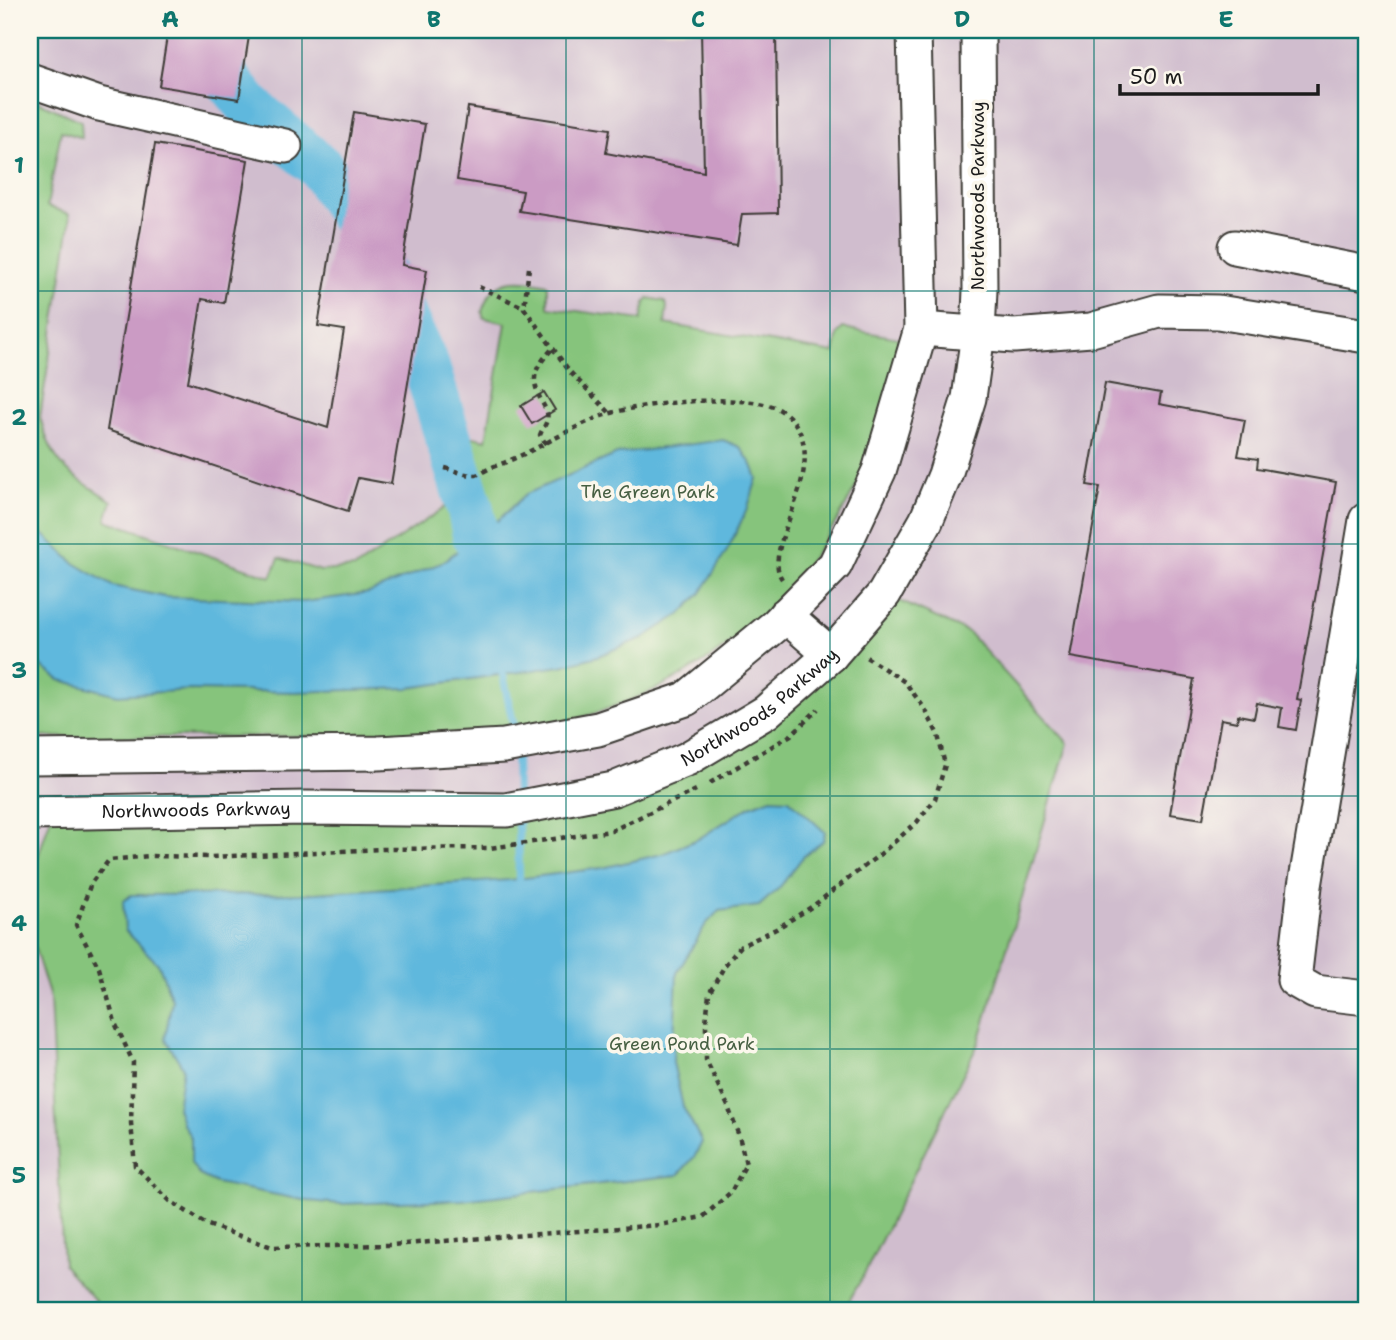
<svg xmlns="http://www.w3.org/2000/svg" width="1396" height="1340" font-family="'Shantell Sans',sans-serif">
  <style>
    .industrial { fill: #d0bdce }
    .green { fill: #86c47b; stroke: #51704c; stroke-width: 2 }
    .water { fill: #5fb8dd; stroke: #3e6a7c; stroke-width: 2 }
    .lines { fill: none; stroke-linecap: round; stroke-linejoin: round }
    .stream { stroke: #5fb8dd; stroke-width: 8 }
    .river { stroke: #5fb8dd; stroke-width: 47 }
    .building { fill: #cb9bc4 }
    .minor-casing { stroke: #3c3a36; stroke-width: 37 }
    .path { stroke: #3c3a36; stroke-width: 4.5; stroke-dasharray: 5 5; stroke-linecap: butt }
    .minor { stroke: #fff; stroke-width: 33 }
    .grid { fill: none; stroke: #0f766e; stroke-width: 2; stroke-opacity: 0.55 }
    .labels { text-anchor: middle; dominant-baseline: central; stroke-width: 7; stroke-linejoin: round; paint-order: stroke }
    .street-label { font-size: 18px; fill: #1c1c1c; stroke: #fbf7ec }
    .park-label { font-size: 18px; fill: #465f42; stroke: #fbf7ec }
    .neatline { fill: none; stroke: #0f766e; stroke-width: 2.5 }
    .grid-label { font-size: 23px; text-anchor: middle; font-weight: bold; fill: #0f766e }
  </style>
  <rect width="100%" height="100%" fill="#fbf7ec"/>
  <filter id="ink" filterUnits="userSpaceOnUse"><feTurbulence type="fractalNoise" baseFrequency=".0143" numOctaves="2"/><feDisplacementMap in="SourceGraphic" scale="14" xChannelSelector="R" yChannelSelector="G"/><feConvolveMatrix kernelMatrix="1 2 1 2 8 2 1 2 1" color-interpolation-filters="sRGB"/></filter>
  <filter id="wash" filterUnits="userSpaceOnUse"><feTurbulence type="fractalNoise" baseFrequency=".00686" numOctaves="4" result="noise"/><feDisplacementMap in="SourceGraphic" scale="28" xChannelSelector="R" yChannelSelector="G"/><feGaussianBlur stdDeviation="1.57" result="paint"/><feColorMatrix in="noise" values="0 0 0 0 0 0 0 0 0 0 0 0 0 0 0 0 0 1.4 0 .05"/><feComposite in="paint" operator="in"/></filter>
  <g filter="url(#wash)">
    <rect width="100%" height="100%" fill="#f2e5ca"/>
    <path class="industrial" d="M30,30H1366V1310H30Z"/>
    <path class="green" d="M30,98L81,121L82,138L61,131L47,206L69,214L70,223L40,417C54,469 69,473 112,501L106,520L271,577L279,558L321,571L355,568L444,508L455,487L464,440L470,436L486,440L506,323L484,318L482,312C493,275 515,278 548,285V307L641,320L645,303L648,298L664,301L667,306L665,324L834,353L838,333L843,328L899,338C890,419 865,482 819,548C768,623 698,677 612,707C601,711 588,716 576,719C491,737 403,735 317,736C221,737 126,737 30,737Z
      M884,594L968,632L1068,743L979,1042L867,1269L844,1310H104L63,1265L50,998L30,933V882L52,813L506,810L687,759Z"/>
    <path class="water" d="M723,440L740,447L752,465L757,478L748,507L728,549L701,593L682,613L645,637L598,656L561,666L409,688L295,692L190,690L118,695L60,680L30,658V522L74,563L113,586L165,597L304,602L369,593L441,563L494,524L526,494L617,454Z
      M771,798L789,799L825,832L823,841L803,857L779,888L759,906L719,911L706,924L677,973L673,1062L683,1107L702,1142L695,1156L678,1175L462,1200L341,1204L308,1201L216,1183L199,1175L191,1163V1138L182,1122L177,1108L183,1068L165,1038L172,1000L159,965L125,930L123,902L131,895L300,894L509,880L602,868L662,854L698,839L750,806Z"/>
    <g class="lines">
      <path class="stream" d="M503,675L516,737
        M516,750L517,800
        M518,817L519,879"/>
      <path class="river" d="M188,30L249,106L321,168L372,247L426,366L470,508L476,537"/>
    </g>
    <g id="blocks">
      <path class="building" d="M168,30H250L239,99L159,86Z
        M701,30H776L778,213L742,214L737,245L519,211L523,191L457,180L468,107L610,129L606,153L704,172Z
        M354,112L425,124L402,265L427,270L391,484L358,478L348,511L107,430L155,144L248,160L224,303L202,299L188,382L328,428L344,330L318,326Z
        M1105,383L1161,393L1159,404L1245,420L1238,456L1258,459L1257,468L1336,482L1297,699L1301,700L1296,730L1279,727L1282,708L1257,703L1254,718L1238,715L1237,722L1221,719L1203,819L1170,814L1194,679L1070,657L1100,487L1087,485Z
        M544,392L555,410L532,424L521,406Z"/>
    </g>
  </g>
  <g filter="url(#ink)">
    <use href="#blocks" fill-opacity="0" stroke="#3c3a36" stroke-width="2"/>
    <g class="lines">
      <defs>
        <g id="minor">
          <path d="M30,80L99,104L285,146"/>
          <path d="M1235,247L1366,273"/>
          <path d="M921,329L1014,336L1091,330L1159,311L1218,312L1366,336"/>
          <path d="M1366,520L1305,886L1294,980L1315,992L1366,998"/>
          <path d="M785,615L831,655"/>
          <path d="M30,757L378,753L504,746L598,729L686,699L776,625L835,565L879,471L921,329L914,30"/>
          <path id="s1" d="M30,813L306,808L506,810L614,789L687,759L766,712L831,655L884,594L926,521L945,475L969,398L978,334L980,290L978,30"/>
        </g>
      </defs>
      <use href="#minor" class="minor-casing"/>
      <path class="path" d="M529,268L524,308L570,372L610,413
        M479,287L523,307
        M546,444L540,435C542,429 546,425 547,420C549,414 545,408 543,404C529,378 534,369 552,349
        M445,468C453,470 467,476 476,475C482,473 489,468 495,466C533,453 565,430 602,416C637,403 736,394 771,406C781,409 790,416 796,425C828,475 760,548 782,579
        M710,783L791,735L818,709
        M696,790L611,831L490,848L384,849L211,857L149,856L109,860L91,883L76,925L99,968L116,1025L133,1062L131,1123L135,1166L170,1201L208,1225L272,1247L390,1245L660,1225L703,1217L731,1192L746,1164L739,1136L727,1104L706,1060V1022L709,994L725,965L741,946L776,929L813,906L883,852L917,822L935,799L945,765L938,735L925,709L905,682L866,657"/>
      <use href="#minor" class="minor"/>
    </g>
  </g>
  <path class="grid" d="M302,30V1310M566,30V1310M830,30V1310M1094,30V1310M30,291H1366M30,544H1366M30,796H1366M30,1049H1366"/>
  <g class="labels">
    <g class="street-label">
      <text transform="translate(978 196) rotate(-90)">Northwoods Parkway</text>
      <text stroke="none"><textPath href="#s1" startOffset="754">Northwoods Parkway</textPath></text>
      <text stroke="none"><textPath href="#s1" startOffset="166">Northwoods Parkway</textPath></text>
    </g>
    <g class="park-label">
      <text x="648" y="492">The Green Park</text>
      <text x="682" y="1044">Green Pond Park</text>
    </g>
  </g>
  <rect width="1396" height="1340" fill="none" stroke="#fbf7ec" stroke-width="77"/>
  <path d="M1120 84v10h198v-10" fill="none" stroke="#1c1c1c" stroke-width="3.5"/>
  <text x="1130" y="84" font-size="21" fill="#1c1c1c" stroke="#fbf7ec" stroke-width="5" paint-order="stroke">50 m</text>
  <rect x="38" y="38" width="1320" height="1264" class="neatline"/>
  <g class="grid-label">
    <text x="170" y="27">A</text>
    <text x="434" y="27">B</text>
    <text x="698" y="27">C</text>
    <text x="962" y="27">D</text>
    <text x="1226" y="27">E</text>
    <text x="19" y="173">1</text>
    <text x="19" y="425">2</text>
    <text x="19" y="678">3</text>
    <text x="19" y="931">4</text>
    <text x="19" y="1183">5</text>
  </g>
</svg>
